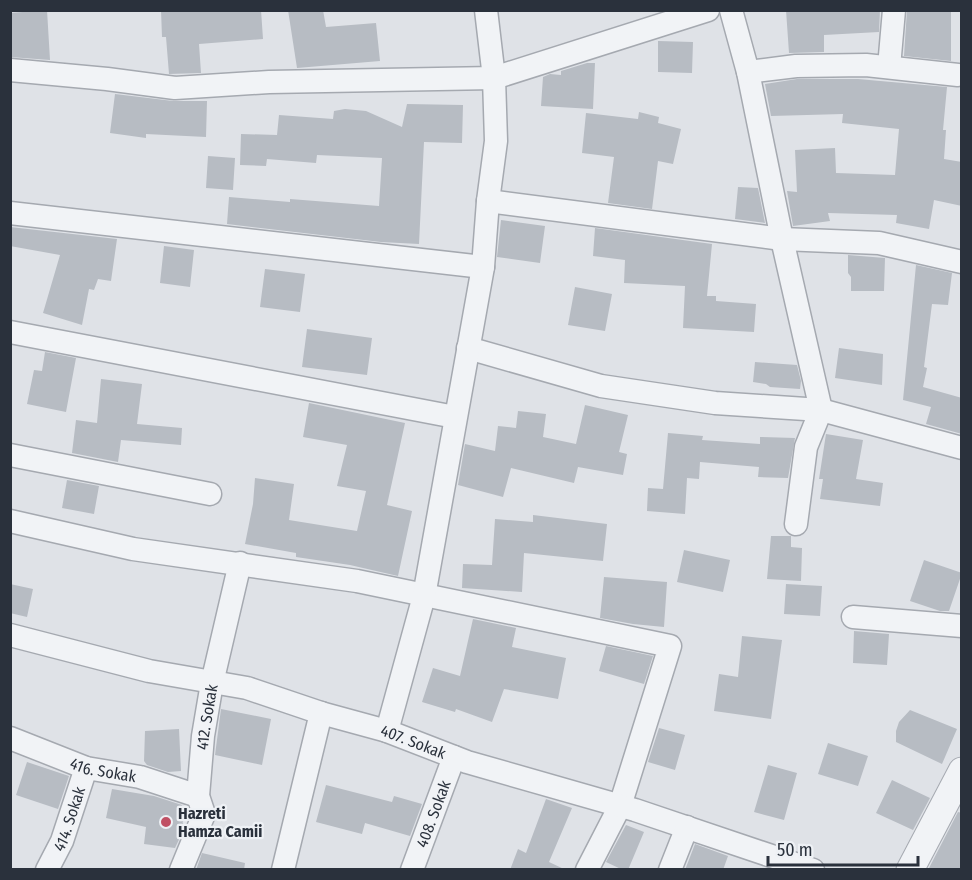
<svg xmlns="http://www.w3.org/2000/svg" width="972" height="880" font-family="'Fira Sans Condensed',sans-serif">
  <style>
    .building { fill: #b7bcc3 }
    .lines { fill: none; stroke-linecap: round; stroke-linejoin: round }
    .minor-casing { stroke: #a5a9b0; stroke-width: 25 }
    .tertiary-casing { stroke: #a5a9b0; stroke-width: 29 }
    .minor { stroke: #f1f3f6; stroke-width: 22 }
    .tertiary { stroke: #f1f3f6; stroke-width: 27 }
    .poi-dot { fill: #c05064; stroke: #eef1f5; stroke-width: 2 }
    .labels { text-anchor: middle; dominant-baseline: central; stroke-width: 4.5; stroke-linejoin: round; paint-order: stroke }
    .street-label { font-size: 16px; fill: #2a313c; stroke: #eef1f5 }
    .poi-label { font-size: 16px; font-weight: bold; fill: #2a313c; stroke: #eef1f5; text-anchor: start }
  </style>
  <rect width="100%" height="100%" fill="#dfe2e7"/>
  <path class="building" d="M47,10L50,60L10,57V13Z
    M161,10H196V12L261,10L263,39L199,44L201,73L169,74L166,37H162Z
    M288,10H323L326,27L376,23L380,61L297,68Z
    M786,10H880L879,32L824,35V52L789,53Z
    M907,10H951V61L904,56Z
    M658,41L693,42L692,73L658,72Z
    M587,63H595L593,109L541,106L543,77L550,74L561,75V71Z
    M797,79H858L947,87L943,130H946L944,159L962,162V206L934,200L929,229L896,223L897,215L828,213L830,221L793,226L787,191L797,192L795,150L835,148L836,173L895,175L899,129L842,123L843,114L771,116L765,84Z
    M115,94L173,101H207L206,137L146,134V138L110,133Z
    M407,104L463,105L462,143L424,142L419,244L381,242L227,224L229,197L290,202V199L379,206L382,158L317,155L316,163L267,159L266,166L240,165L241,134L277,135L279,115L333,119L334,111L345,109L366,111L402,127Z
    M639,112L659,117L658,123L681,129L673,164L658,161L652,209L608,203L614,157L582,153L586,113L638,119Z
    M208,156L235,158L233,190L206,188Z
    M738,187L758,188L765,223L735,219Z
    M501,220L545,226L540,263L497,257Z
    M10,227L117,239L111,281L98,279L94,290L89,289L82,325L43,313L60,255L10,246Z
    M595,228L712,244L707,296H716V301L756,304L754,332L683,328L685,286L624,283L625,260L593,256Z
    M164,246L194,250L190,287L160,283Z
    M848,255L885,258L884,291H851V277L848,273Z
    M916,265L952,273L948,305L932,304L924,367L927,368L923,387L962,398V434L926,424L931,407L903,400Z
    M265,269L305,274L300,312L260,307Z
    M575,287L612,294L605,331L568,325Z
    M307,329L372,338L367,375L302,367Z
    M839,348L883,354L882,385L835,378Z
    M45,352L76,358L66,412L27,404L34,370L42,371Z
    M755,362L797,365L801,381L800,389L770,387L766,384L753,382Z
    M101,379L142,384L137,424L182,428L181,445L121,440L118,462L72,453L76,420L97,423Z
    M309,403L405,423L387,505L412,511L398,576L350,565L296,557V553L245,544L253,504L255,478L294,484L289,520L357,531L366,491L337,486L347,445L303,437Z
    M585,405L628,415L619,452L627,454L623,475L578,467L574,483L511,468L503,497L458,485L465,444L495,451L498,426L516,428L518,411L546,414L543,437L576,444Z
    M668,433L703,436L702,440L760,444V437L795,438L788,478L758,477L759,467L700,462L699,479L687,478L685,514L647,511L648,488L663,489Z
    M826,434L863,440L856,479L883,483L880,506L820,499L823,479H819Z
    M67,480L99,486L94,514L62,508Z
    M533,515L607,524L603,561L524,553L522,592L462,588L463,564L492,565L495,519L533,522Z
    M771,536H791V547L802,548L801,581L767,579Z
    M684,550L730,560L723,592L677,582Z
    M924,560L962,573L949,611H940L910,601Z
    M604,577L667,582L664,627L633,624L600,618Z
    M10,584L33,589L27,617L10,613Z
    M786,584L822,586L820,616L784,614Z
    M473,619L516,628L512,647L566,658L558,699L504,689L492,722L456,709L455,712L422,702L433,668L460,676Z
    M854,631L889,634L887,665L853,663Z
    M742,636L782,640L771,719L714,711L719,674L738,677Z
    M606,646L653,656L644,684L599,671Z
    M221,709L271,719L262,765L215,755Z
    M910,710L957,729L942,764L896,742V731L899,722Z
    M659,728L685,735L675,770L648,762Z
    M179,729L181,771L168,772L147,765L144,761L145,731Z
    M828,743L868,756L858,786L818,774Z
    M27,762L69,776L58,809L16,795Z
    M768,765L797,773L784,820L754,812Z
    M892,780L930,798L913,830L876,813Z
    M326,785L392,802L394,796L422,804L410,836L365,823L362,834L316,822Z
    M112,789L154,796L182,805L183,831L175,848L144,844L146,827L106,818Z
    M546,799L572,808L549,862L566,870H510L518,849L526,853Z
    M958,812L962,813V870H928Z
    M626,825L644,832L628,870H623L606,862Z
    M695,844L728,856L723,870H685Z
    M202,853L245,863L244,870H196Z"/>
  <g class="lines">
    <defs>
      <g id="minor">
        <path d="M731,10L748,72L782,239L821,410L806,447L796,524"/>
        <path d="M889,67L894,10"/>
        <path d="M10,70L107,79L175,88L269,82L494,78L708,10"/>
        <path d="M748,72L796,66L866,65L958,75"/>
        <path d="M488,201L782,239L879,243L962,262"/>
        <path d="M10,213L483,267"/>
        <path d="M10,332L455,417"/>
        <path d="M468,348L601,386L715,403L821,410L962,448"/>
        <path d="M10,455L210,494"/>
        <path d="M10,521L133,549L357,581L670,646L620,806L587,870"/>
        <path d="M853,617L962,626"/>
        <path id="s1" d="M10,635L149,671L247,688L321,713L387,731L467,762L635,810L813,870"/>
        <path d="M387,731L424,596L483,267L488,201L496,141L494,78L486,10"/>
        <path id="s2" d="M10,738L86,768L140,777L198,796"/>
        <path id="s3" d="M47,870L62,841L86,768"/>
        <path id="s4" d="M181,870L204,814L198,796L203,736L212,683L240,563"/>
        <path d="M283,870L321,713"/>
        <path id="s5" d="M412,870L454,757"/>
        <path d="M670,870L687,827"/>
      </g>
      <path id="tertiary" d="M910,870L962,771"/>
    </defs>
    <use href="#minor" class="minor-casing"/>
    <use href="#tertiary" class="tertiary-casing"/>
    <use href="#minor" class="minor"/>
    <use href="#tertiary" class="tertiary"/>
  </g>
  <circle class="poi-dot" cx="166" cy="822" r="6"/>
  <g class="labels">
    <g class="street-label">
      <text stroke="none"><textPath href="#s4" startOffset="159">412. Sokak</textPath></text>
      <text stroke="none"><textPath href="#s1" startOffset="418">407. Sokak</textPath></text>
      <text stroke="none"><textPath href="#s2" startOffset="99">416. Sokak</textPath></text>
      <text stroke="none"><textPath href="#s5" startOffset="60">408. Sokak</textPath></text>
      <text stroke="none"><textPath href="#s3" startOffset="56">414. Sokak</textPath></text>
    </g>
    <g class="poi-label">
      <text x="178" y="813">Hazreti<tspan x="178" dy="18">Hamza Camii</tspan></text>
    </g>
  </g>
  <rect width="972" height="880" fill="none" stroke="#2a313c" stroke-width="24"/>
  <path d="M768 856v9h150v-9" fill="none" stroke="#2a313c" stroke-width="3"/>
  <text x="777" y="856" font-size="18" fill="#2a313c" stroke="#eef1f5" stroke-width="4.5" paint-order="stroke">50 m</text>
</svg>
